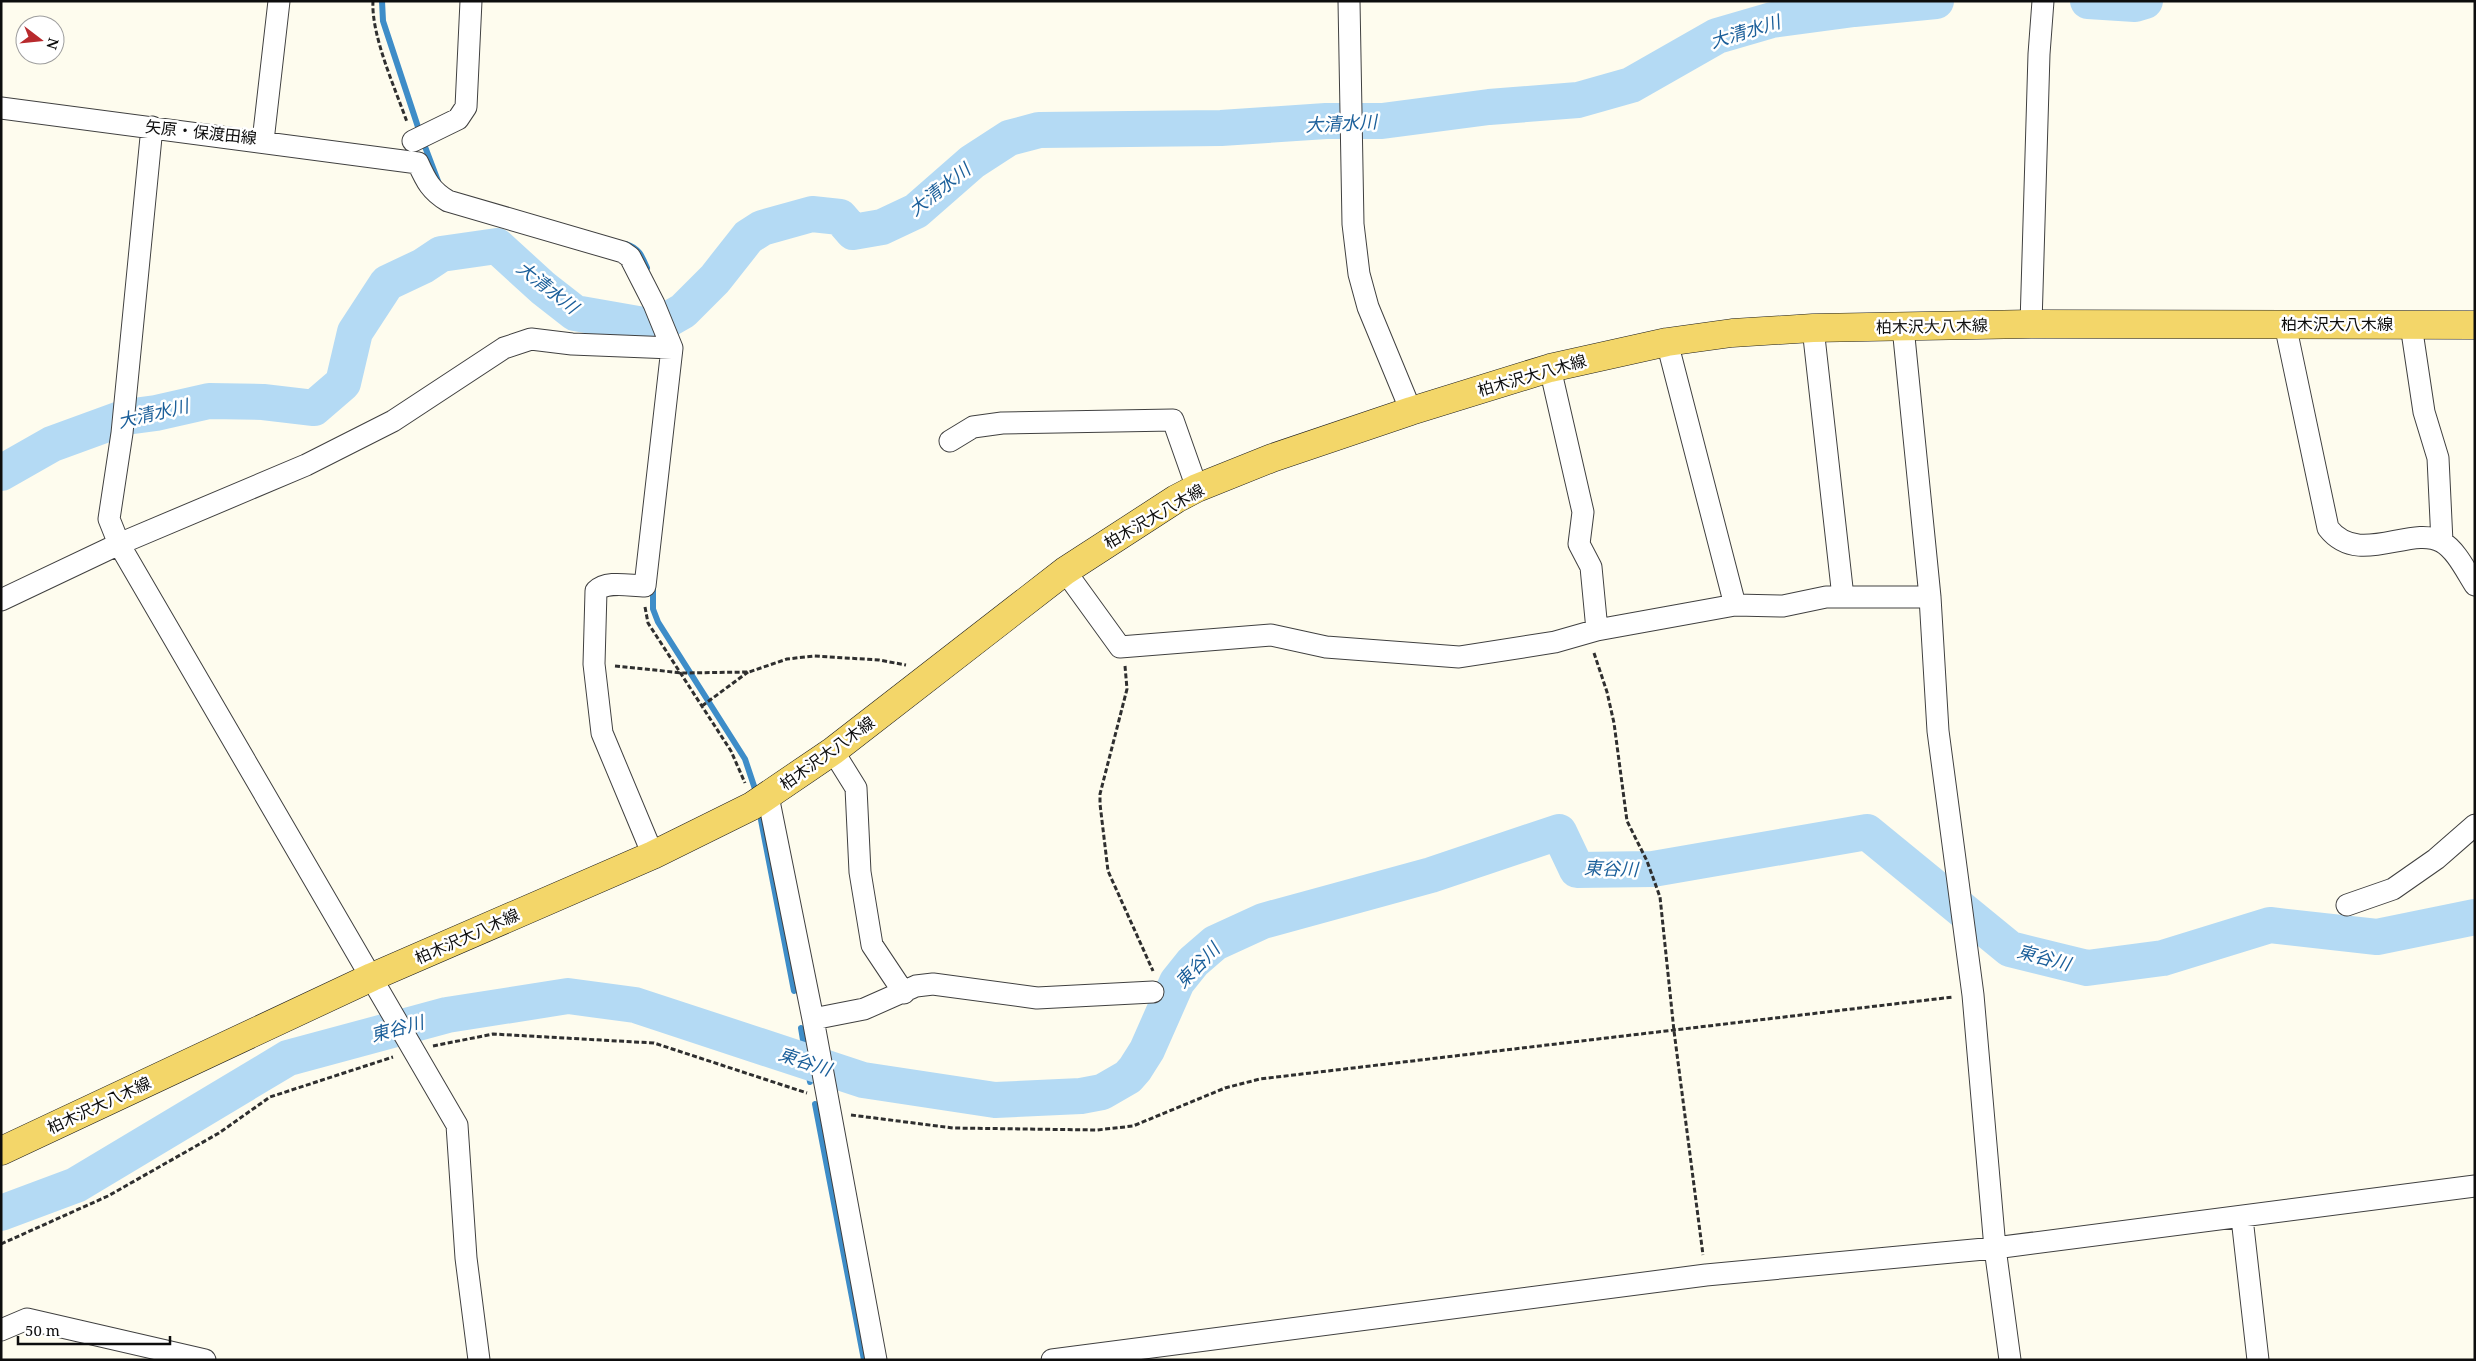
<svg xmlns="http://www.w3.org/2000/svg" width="2476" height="1361" font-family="'Noto Serif','Noto Sans JP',serif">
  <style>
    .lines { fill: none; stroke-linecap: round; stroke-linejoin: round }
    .stream { stroke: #3e8dc8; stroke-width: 6 }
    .river { stroke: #b4daf4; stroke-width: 36 }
    .minor-casing { stroke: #404040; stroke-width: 23 }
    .major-casing { stroke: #1e1e1e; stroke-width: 29 }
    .path { stroke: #2f2f2f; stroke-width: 3; stroke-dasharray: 5 2.5; stroke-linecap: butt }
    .minor { stroke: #fff; stroke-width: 21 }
    .major { stroke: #f3d669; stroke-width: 28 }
    .labels { text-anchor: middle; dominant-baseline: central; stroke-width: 5; stroke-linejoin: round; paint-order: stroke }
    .street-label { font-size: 16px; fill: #0d0d0d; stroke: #fff }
    .water-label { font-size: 18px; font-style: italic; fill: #1b5f9a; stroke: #fff }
  </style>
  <rect width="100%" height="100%" fill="#fefcee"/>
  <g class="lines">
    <path class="stream" d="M382,1L383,21L419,130
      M424,144L438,181
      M626,244C639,248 642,256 647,268
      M653,586V609L658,622L745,759L755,789
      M761,820L794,991
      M801,1028L810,1082
      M815,1104L864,1360"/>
    <path class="river" d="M2088,1L2135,4L2145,1
      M1,473L52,444L126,417L156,413L209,401L263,402L314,408L343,383L355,332L387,283L423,266L441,254L497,246L543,288L575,313L655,327L683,311L715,279L748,237L762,228L812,214L840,217L853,232L882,227L916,211L972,162L1009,138L1039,130L1221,128L1326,121H1382L1489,107L1578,100L1631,85L1717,36L1772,20L1854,9L1936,1
      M1,1213L76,1185L288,1058L447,1015L568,996L635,1005L863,1080L995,1100L1081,1096L1102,1092L1128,1077L1135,1069L1147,1050L1177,982L1193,962L1215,943L1263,921L1431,875L1559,832L1577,870L1653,869L1867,832L2010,949L2087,968L2163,958L2270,925L2377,937L2475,917"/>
    <defs>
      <path id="minor" d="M1349,1L1353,224L1359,274L1368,307L1411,411
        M1,108L418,163C426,181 431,191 448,201L623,252L630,257L654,304L672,348L645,586C630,586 607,580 596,591L594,664L602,733L653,855
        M152,127L122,433L109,519L119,544L457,1125L466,1258L479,1360
        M263,141L279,1
        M413,141L458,119L466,107L471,1
        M2031,324L2039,54L2043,1
        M2285,324L2328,528C2359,568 2411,524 2442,542C2456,550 2466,571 2475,585
        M2411,325L2424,412L2438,458L2442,542
        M1903,327L1930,597L1938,731L1973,995L1995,1248L2010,1360
        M1813,328L1843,597
        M1667,342L1735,605
        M1550,368L1583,512L1579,544L1591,567L1597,630
        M950,441L973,427L1002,423L1173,420L1197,488
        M1065,571L1120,647L1271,635L1326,647L1459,657L1555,642L1597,630L1735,605L1783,606L1826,597H1930
        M1,600L119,544L306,465L393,421L504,348L531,339L572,344L672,348
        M833,751L856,788L860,872L872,945L904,993
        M768,796L813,1019L876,1360
        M2347,905L2393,889L2436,859L2475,825
        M813,1019L864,1009L916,986L933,984L1037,998L1153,992
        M2242,1218L2258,1360
        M1,1330L27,1319L205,1360
        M1052,1360L1706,1275L1995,1248L2475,1186"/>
      <path id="major" d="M1,1151L372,977L653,855L752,806L833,751L1065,571L1176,499L1197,488L1272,458L1411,411L1550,368L1667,342L1732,333L1813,328L2031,324L2475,325"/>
    </defs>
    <use href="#minor" class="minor-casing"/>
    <use href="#major" class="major-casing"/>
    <path class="path" d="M373,1C371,35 395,88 407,122
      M645,607L648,623L731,751L745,783
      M1594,653L1607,692L1614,723L1627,821L1647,861L1660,897L1674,1031L1703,1255
      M615,666L683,673L749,672L787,659L814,656L879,660L906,665
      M1125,666L1127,689L1100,794V804L1108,871L1153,971
      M702,706L748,672
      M433,1046L493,1034L654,1043L807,1093
      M851,1115L953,1128L1097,1130L1133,1126L1225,1088L1260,1079L1953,997
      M1,1244L108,1196L219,1133L270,1097L393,1057"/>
    <use href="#minor" class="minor"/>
    <use href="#major" class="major"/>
  </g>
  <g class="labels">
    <g class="street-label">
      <text transform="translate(201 132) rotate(6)">矢原・保渡田線</text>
      <text x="2337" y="324">柏木沢大八木線</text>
      <text transform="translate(1932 326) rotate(-1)">柏木沢大八木線</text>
      <text transform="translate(1532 375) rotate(-16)">柏木沢大八木線</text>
      <text transform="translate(1154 516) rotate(-30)">柏木沢大八木線</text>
      <text transform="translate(827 753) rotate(-36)">柏木沢大八木線</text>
      <text transform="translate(467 936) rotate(-24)">柏木沢大八木線</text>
      <text transform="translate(99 1105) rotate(-25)">柏木沢大八木線</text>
    </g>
    <g class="water-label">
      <text transform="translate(1745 31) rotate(-17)">大清水川</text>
      <text transform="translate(1341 123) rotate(-3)">大清水川</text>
      <text transform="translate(939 189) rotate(-38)">大清水川</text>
      <text transform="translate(548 287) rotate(38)">大清水川</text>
      <text transform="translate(153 413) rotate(-13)">大清水川</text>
      <text transform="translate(1611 868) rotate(2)">東谷川</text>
      <text transform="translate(2044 957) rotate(15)">東谷川</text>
      <text transform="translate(1197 965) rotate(-46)">東谷川</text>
      <text transform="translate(397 1028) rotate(-15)">東谷川</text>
      <text transform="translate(805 1061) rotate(18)">東谷川</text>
    </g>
  </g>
  <rect width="2476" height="1361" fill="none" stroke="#0d0d0d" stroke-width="5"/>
  <g transform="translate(40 40) rotate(106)"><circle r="24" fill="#ffffff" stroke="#9e9e9e"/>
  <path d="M0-4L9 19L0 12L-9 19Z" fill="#b82a2d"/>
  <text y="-8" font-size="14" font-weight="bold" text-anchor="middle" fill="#0d0d0d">N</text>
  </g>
  <path d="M18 1336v8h152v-8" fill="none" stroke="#0d0d0d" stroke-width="2.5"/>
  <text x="25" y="1336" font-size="15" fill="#0d0d0d" stroke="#ffffff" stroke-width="4" paint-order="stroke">50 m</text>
</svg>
